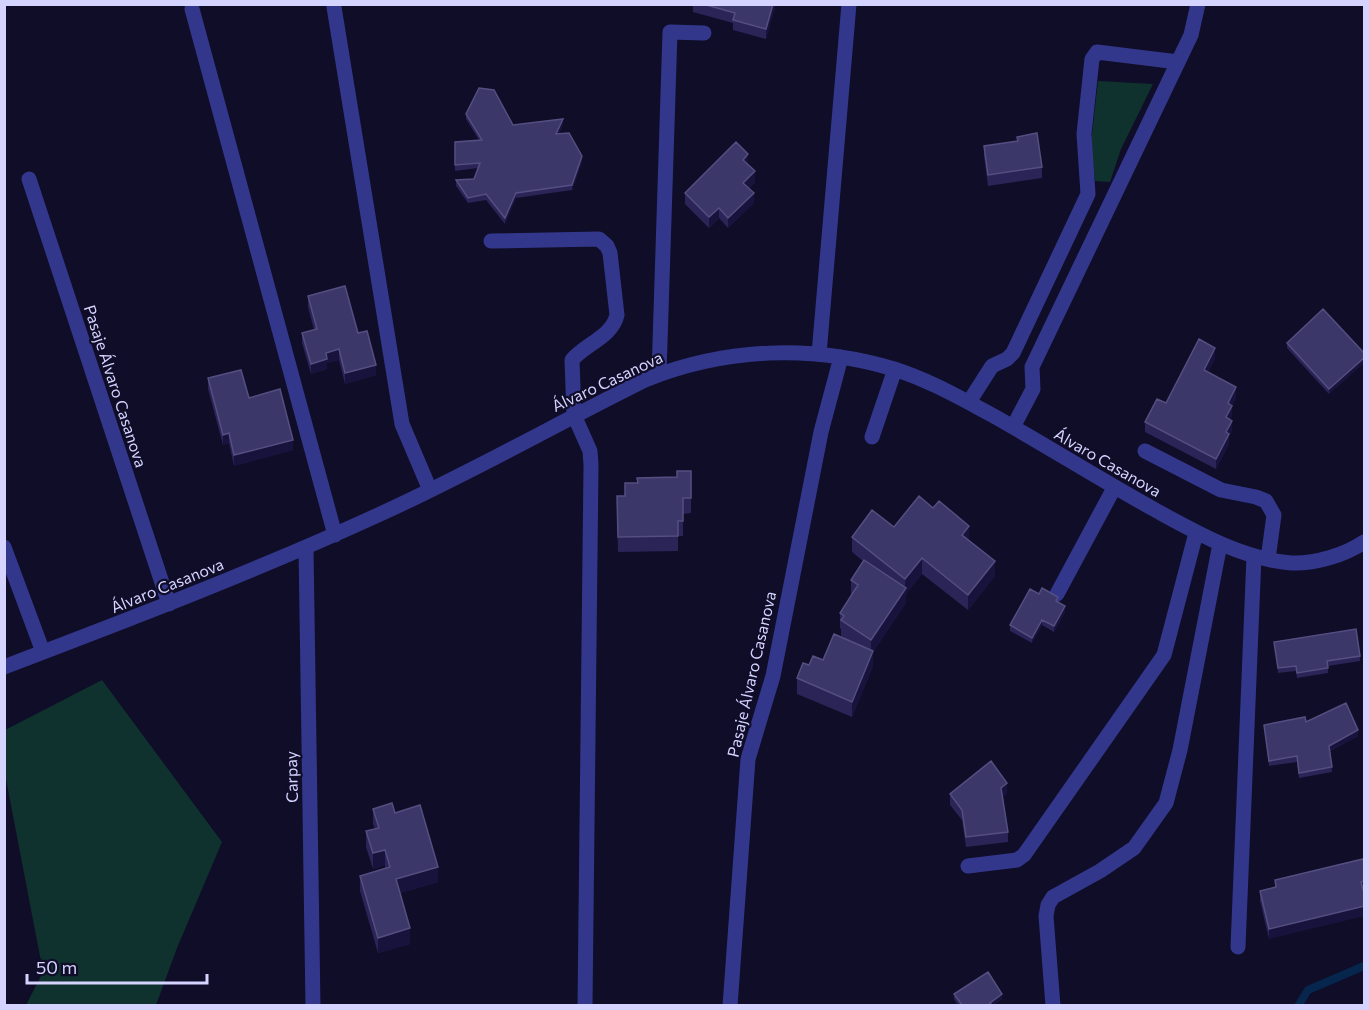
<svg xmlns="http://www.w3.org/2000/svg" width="1369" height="1010" font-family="Commissioner,sans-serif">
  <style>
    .green { fill: #0f322e }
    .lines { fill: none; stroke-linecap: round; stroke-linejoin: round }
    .stream { stroke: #07264d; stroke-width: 8 }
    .minor { stroke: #33378b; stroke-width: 15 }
    .wall { fill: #2a2457 }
    .shaded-wall { fill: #17133c }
    .building { fill: #3c3769; stroke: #544f80; stroke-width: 1.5 }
    .labels { text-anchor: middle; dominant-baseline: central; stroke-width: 4.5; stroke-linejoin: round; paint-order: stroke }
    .street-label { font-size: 16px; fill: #d5d3ff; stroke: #0f0d28 }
  </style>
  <rect width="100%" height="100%" fill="#0f0d28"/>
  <path class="green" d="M1098,81L1153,84L1121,149L1110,182L1095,181L1091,143Z
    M102,680L222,842L177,948L156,1005H26L43,972L5,774V730Z"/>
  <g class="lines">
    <path class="stream" d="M1298,1006L1308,990L1364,966"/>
    <path class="minor" d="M334,7L402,424L430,490
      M192,9L335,535
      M29,179L169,604
      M491,241L599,239L607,246L610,253L617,315C612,337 585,344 572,360L574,415L590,451L591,465L585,1006
      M819,354L849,4
      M659,374L670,32L704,33
      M969,402L992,366L1007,359L1013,353L1088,194L1084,134L1092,59L1097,52L1178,62
      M1013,427L1033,389L1032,367L1191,35L1198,4
      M872,437L895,369
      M1145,451L1221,490L1256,497L1266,501L1274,515L1268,559
      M4,547L43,652
      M306,548L313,1006
      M1057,594L1114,488
      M4,667C130,619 256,571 378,515C469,474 556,424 645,380C725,348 811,344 894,369C929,380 960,398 992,415C1047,446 1101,480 1157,511C1199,534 1243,559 1291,563C1315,564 1345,555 1364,542
      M968,866L1017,860L1024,855L1164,655L1196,533
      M1238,947L1254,556
      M730,1006L748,759L773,676L821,432L841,357
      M1053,1006L1046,916L1048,905L1053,897L1100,871L1134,848L1166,803L1180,750L1220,544"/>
  </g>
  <path class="wall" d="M693,4H776L766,39L733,30V23L693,12Z
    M466,114L513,125L563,124L559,134L582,162L572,190L516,198L505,224L486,200L468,203L456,186V180L474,179L478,168L455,171V142L479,140L466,119Z
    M1017,137L1042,167V178L988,186L984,156V146L1017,141Z
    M748,165L755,182L749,188L754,203L728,228L719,218L709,228L685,204V193Z
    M308,296L358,333L376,375L345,384L339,360L327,363V369L311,374L302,343V333L314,330L308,307Z
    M1287,343L1365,354V362L1329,394L1287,348Z
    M1215,358L1208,372L1236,397L1232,406V416L1230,420L1232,431L1229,436V444L1216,469L1145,432V422Z
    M208,378L249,398L293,450L234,466L229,443L223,445L208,389Z
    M691,471V513L683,514V536H678V551L618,552L617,511L625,496L637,483L677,477Z
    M894,527L969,540L995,576L968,610L922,574L906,594V603L873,652V666L852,717L797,694V678L809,665L823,660L847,640L841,636V629L840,628V613L851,596V580L863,561L852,552V537Z
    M1039,594L1058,602L1065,612L1054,632L1042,625L1032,643L1010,631V625Z
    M1274,642L1360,656V661L1328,666V673L1297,678L1296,671L1278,673Z
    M1306,722L1358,736L1330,751L1332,772L1299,778L1297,762L1269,766L1264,725Z
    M1007,793L1003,797L1008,832V842L966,847L962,820L950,805V794Z
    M373,809L395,813L438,882L400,893L410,944L378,953L360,891V876L385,868V865L373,869L366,847V831L375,829L373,824Z
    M1275,880L1363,892L1269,939L1260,901V891L1275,887Z
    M954,994L1002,999L994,1005H958L954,999Z"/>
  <path class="shaded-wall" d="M773,4H776L766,39V29Z
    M563,119V124L556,140V134Z
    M748,154V165L743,160Z
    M582,156V162L572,190V185Z
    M755,171V182L743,193V183Z
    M516,193V198L505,224V218Z
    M754,193V203L728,228V218Z
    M719,208V218L709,228V217Z
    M1215,348V358L1204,381V370Z
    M339,349V360L327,363V369L311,374V364L326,353Z
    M1365,357V362L1329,394V389Z
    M376,365V375L345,384V373Z
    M1236,387V397L1228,414V403Z
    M1232,406V416L1226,428V417Z
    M1232,421V431L1229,436V444L1216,469V459L1226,432Z
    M229,433V443L223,445V435Z
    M293,440V450L234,466V455Z
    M969,526V541L962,535Z
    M922,558V574L906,594V603L873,652V666L852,717V702L871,656V640L905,589V579Z
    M995,561V576L968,610V595Z
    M1065,606V612L1054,632V626Z
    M1042,620V625L1032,643V638Z
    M1358,730V736L1329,751V746Z
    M1007,783V793L1001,799V788Z
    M385,850V865L373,869V853Z
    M438,867V882L396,894V879Z
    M1365,881V891L1361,892V882Z
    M1365,906V916L1269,939V929Z
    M410,928V944L378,953V938Z
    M1002,994V999L994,1005H990V1003Z"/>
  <path class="building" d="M703,4H773L766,29L733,20L735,13Z
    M479,88L494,90L513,125L563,119L556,134L569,133L582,156L572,185L516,193L505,218L486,194L468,198L456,180L474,179L480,163L455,165V142L482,140L466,114Z
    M1037,133L1042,167L988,175L984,146L1018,141L1017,137Z
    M736,142L748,154L743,160L755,171L743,183L754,193L728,218L719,208L709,217L685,193Z
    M345,286L358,333L367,331L376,365L345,373L339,349L326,353L327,359L311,364L302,333L317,329L308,296Z
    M1323,309L1365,354V357L1329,389L1287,343Z
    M1199,339L1215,348L1204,370L1236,387L1228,403L1232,406L1226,417L1232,421L1226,432L1229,434L1216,459L1145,422L1157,399L1166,403Z
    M241,370L249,398L280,389L293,440L234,455L229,433L223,435L208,378Z
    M677,471H691V498H683V521H678V536L618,537L617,496H625V483H638L637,478L677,477Z
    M919,496L933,508L939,501L969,526L962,535L995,561L968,595L922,558L905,579L852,537L872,510L894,527Z
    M864,560L906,588L871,640L841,620L844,616L840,613L858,585L851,580Z
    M1042,588L1058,597L1056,601L1065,606L1054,626L1042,620L1032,638L1010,625L1030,589L1039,594Z
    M1356,629L1360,656L1327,661L1328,668L1297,673L1296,666L1278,668L1274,642Z
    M834,634L873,651L852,702L797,678L803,663L809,665L813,656L823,660Z
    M1346,703L1358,730L1329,746L1332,767L1299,773L1297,756L1269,761L1264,725L1305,717L1306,722Z
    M991,761L1007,783L1001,788L1008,832L966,837L962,810L950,794Z
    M392,803L395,813L420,805L438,867L396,879L410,928L378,938L360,876L390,867L385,850L373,853L366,831L379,828L373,809Z
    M1363,859L1365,866V881L1361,882L1365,896V906L1269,929L1260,891L1276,887L1275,880Z
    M988,972L1002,994L990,1003L992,1005H962L954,994Z"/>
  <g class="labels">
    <g class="street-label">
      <text transform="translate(607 381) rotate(-25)">Álvaro Casanova</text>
      <text transform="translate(116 386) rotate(72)">Pasaje Álvaro Casanova</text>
      <text transform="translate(1108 462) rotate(30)">Álvaro Casanova</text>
      <text transform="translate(167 585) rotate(-22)">Álvaro Casanova</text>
      <text transform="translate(751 674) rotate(-77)">Pasaje Álvaro Casanova</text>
      <text transform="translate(291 777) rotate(-91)">Carpay</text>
    </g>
  </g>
  <rect width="1369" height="1010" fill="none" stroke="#d5d3ff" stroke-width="12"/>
  <path d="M27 974v9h180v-9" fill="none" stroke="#d5d3ff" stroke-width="3"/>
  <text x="36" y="974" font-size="18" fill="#d5d3ff" stroke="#0f0d28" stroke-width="4.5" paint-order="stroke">50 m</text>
</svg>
